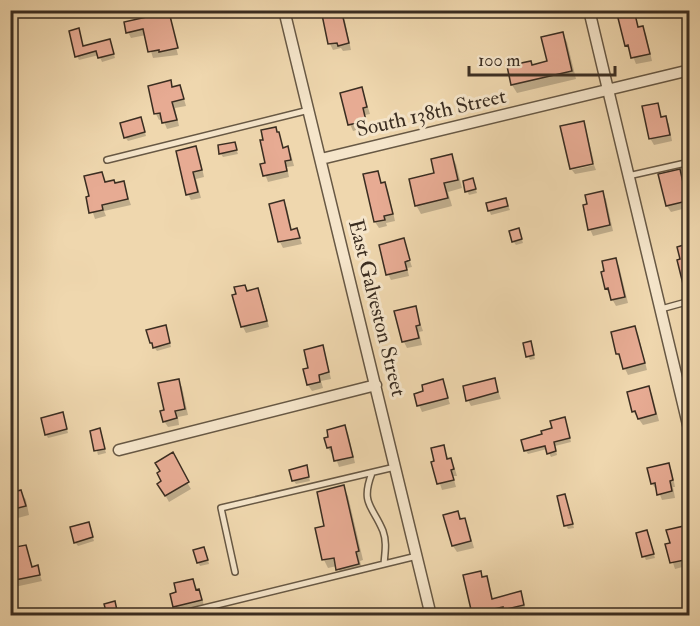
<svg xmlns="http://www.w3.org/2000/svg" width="700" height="626" font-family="'IM FELL Double Pica',serif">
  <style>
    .shadow { fill: #0003 }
    .building { fill: #e7ab93; stroke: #3a2d21; stroke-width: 1.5 }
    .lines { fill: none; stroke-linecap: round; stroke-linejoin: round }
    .service-casing { stroke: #675844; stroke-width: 8 }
    .minor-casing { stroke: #675844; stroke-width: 13 }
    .service { stroke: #f5e5ca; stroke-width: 5 }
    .minor { stroke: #f5e5ca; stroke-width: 10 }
    .labels { text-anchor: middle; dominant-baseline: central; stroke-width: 6; stroke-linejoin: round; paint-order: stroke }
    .street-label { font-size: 21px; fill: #3a2d21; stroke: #f5e5ca }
  </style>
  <rect width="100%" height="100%" fill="#efd7ae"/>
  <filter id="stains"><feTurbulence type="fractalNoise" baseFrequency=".00333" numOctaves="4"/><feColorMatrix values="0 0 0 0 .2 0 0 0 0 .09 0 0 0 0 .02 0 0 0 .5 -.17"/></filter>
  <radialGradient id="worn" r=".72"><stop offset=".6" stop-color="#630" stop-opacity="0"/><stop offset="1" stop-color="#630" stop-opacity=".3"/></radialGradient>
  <path class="shadow" d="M322,10H337L339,15L341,14L345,21L351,50L343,51L341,48L333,50L330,44Z
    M537,10H557L543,14L541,11Z
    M169,14L171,19H169L178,55L153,58L146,35L131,38L128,32Z
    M634,16L639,29L643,28L646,34L652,61L636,64L631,51L626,45Z
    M562,33L567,42L576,79L517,93L512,85L532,66L549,62Z
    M80,34L84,47L111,45L115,58L102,62L99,55L79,60L77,56Z
    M170,82L174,88L180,86L186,106L175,108L179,126L167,129L163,119L159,120L156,114Z
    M362,89L370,114L365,115L368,127L353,131L350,124Z
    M657,105L662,118H665L669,124L672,141L654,145L650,138Z
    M583,122L586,129L594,162L571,167Z
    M142,123L146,136L128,141L125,137Z
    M278,133L284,149L287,148L291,154L294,166L287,167L289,177L268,182L262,166L267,164L265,141Z
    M234,143L238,154L223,157L221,154Z
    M195,148L199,154L204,177L196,179L201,198L191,200L188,194Z
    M451,155L456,164L462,188L448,192L452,206L421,214L416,205L436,174Z
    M594,165L596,170L575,174L572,170Z
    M679,171L682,177L690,207L671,212L667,206Z
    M377,172L382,184L384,183L388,190L395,221L386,223L387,226L379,228L375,222Z
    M102,174L106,183L116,185L123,183L131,205L104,211L106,216L95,219L88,198L91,197Z
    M474,184L477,193L469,195L467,191Z
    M602,193L606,199L613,231L593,236L590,229Z
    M506,200L510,210L491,215L487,204Z
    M283,202L287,208L292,231L297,230L302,244L283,248L280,242L271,205Z
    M520,234L523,243L516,245L513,241Z
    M403,240L412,267L407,268L409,276L391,280L388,274Z
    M690,245V289H688L684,283Z
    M615,260L619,266L628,303L616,306L606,288Z
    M257,290L261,296L269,327L246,333L243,327L234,296Z
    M415,308L423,331L419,332L422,345L407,348L404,342L396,312Z
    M634,327L638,334L647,370L628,375L618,354Z
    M167,331L171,347L157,351L151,343Z
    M531,343L535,359L530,360L528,356Z
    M322,347L325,353L331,379L321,381L323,388L312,391L308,385L310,369Z
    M494,379L501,399L471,406L468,400Z
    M178,380L182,387L188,415L178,417L179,425L168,427L164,421L166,411Z
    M442,381L450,404L422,412L419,405L425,392Z
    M649,388L652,394L659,421L643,425L633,411Z
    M64,418L68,433L48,438L46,434Z
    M566,423L571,442L555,446L557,455L551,457L547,449L528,454L526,451L544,435Z
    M344,427L348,433L355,463L339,467L334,453L332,454L328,448L326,439Z
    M99,430L106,453L98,455L92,432Z
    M443,447L449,460H450L454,466L457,476H453L456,487L442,490L433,463Z
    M668,464L672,471L675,487H673L675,498L662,500L658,490H656L652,483Z
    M306,467L310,481L296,484L294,481Z
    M182,474L191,489L169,502L159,484Z
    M10,478L15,493L21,492L26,500L29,515L10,520Z
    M343,487L348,496L363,560L360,561L363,573L343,578L337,566L328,568L324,560L326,527Z
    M565,495L574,528L568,529L566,525Z
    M457,513L468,526L474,548L457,552L453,546L445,516Z
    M88,523L94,541L78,546L75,542Z
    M683,527L690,546V565L675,569L667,545L671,544Z
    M646,531L655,558L646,560L644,556Z
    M26,546L33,568L37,567L42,581L10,588V550Z
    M206,553L209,564L200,566L198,562Z
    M480,573L483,578H486L489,583L493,600L520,593L526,610L508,615L506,612L492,616H475Z
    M192,580L202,597L204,606L178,613L175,606L178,593Z
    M690,602V616H689L686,603Z
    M42,611L44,616H25V615Z"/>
  <path class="building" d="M321,10H337V14L342,13L349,43L338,46L337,43L328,44Z
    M169,12L178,48L159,52V50L148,52L143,29L126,33L124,22Z
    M628,12L629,15L635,14L638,27L643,26L650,54L631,58L628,45L625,46L617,14Z
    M79,28L83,46L110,39L114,54L98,58L96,51L75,57L69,31Z
    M563,32L572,71L511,85L507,66L531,61L532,65L547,61L541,37Z
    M171,80L172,87L180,85L184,99L172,102L177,120L162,123L160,113L154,114L148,86Z
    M362,87L367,107L363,108L366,121L348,125L340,93Z
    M658,103L661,117L666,116L670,135L649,139L642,106Z
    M141,117L145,132L124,138L120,123Z
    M584,121L593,164L570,169L560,126Z
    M276,127L277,132H279L283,148L288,146L291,160L285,161L287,171L263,176L260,164L265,163L260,140H263L261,130Z
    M235,142L237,150L219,154L218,145Z
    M196,146L202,170L193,172L198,192L186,195L176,151Z
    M452,154L458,180L444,183L448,198L415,206L409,179L434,173L431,159Z
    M680,169L687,201L666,206L658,174Z
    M378,171L381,183L385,182L393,214L384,216L385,220L374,222L363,174Z
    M102,172L105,182L114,180L115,183L124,181L128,199L102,205L103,210L89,213L86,197L89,196L84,176Z
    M473,178L476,189L465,192L463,181Z
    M603,191L610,225L588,230L583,205L587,204L585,195Z
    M506,198L508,206L488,211L486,203Z
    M284,200L291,230L297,228L300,238L278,242L269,204Z
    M519,228L522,239L512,242L509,231Z
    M404,238L410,260L405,262L407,270L386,275L379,245Z
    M690,243V282L683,284L677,260L680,259L677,247Z
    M616,258L625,297L611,300L608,288L605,289L601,272L604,271L602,261Z
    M245,285L247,291L258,288L267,321L241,327L232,295L236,294L234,287Z
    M416,306L420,325L416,326L419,338L402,342L394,311Z
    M166,325L170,343L153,348L152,343H150L146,330Z
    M635,326L645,363L623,369L619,354H616L611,332Z
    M531,341L534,355L526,357L523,343Z
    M323,345L329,372L319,375L320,382L307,385L303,369L308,368L304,350Z
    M495,378L498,392L466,401L463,386Z
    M179,379L185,409L175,411L177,418L163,422L160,411L164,410L158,383Z
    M443,379L448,398L417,406L414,394L423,391L422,385Z
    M649,386L656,414L638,419L635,411L632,412L627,392Z
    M63,412L67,429L45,435L41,418Z
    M565,417L570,438L554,442L556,451L547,454L545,446L524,451L521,440L542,434L541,431L552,428L550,421Z
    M345,425L353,457L334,461L331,447L327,448L324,438L328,437L327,430Z
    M100,428L105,449L94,451L90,431Z
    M444,445L447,459L451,458L454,469L451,470L454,480L437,484L431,462L434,461L431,448Z
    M173,452L189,482L165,496L157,484L161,481L157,473L160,471L155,463Z
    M669,463L673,480L670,481L672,491L657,495L655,483L651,484L647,468Z
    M307,465L309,477L292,481L289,470Z
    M344,485L359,551L356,552L359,564L336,570L334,558L322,560L315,528L324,526L317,492Z
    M21,490L26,506L10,510V493Z
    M565,494L573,524L564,526L557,496Z
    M458,511L460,519L465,518L471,541L452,546L443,515Z
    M89,522L93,537L74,543L70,527Z
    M684,526L690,550V559L670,563L665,544L670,543L666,530Z
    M647,530L654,554L642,557L636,533Z
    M26,545L32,567L38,565L40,575L10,581V548Z
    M204,547L208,560L197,563L193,550Z
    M481,571L482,577L487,576L492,599L521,591L524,605L503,610V607L472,614L463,575Z
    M193,579L196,590L199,589L202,600L173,607L170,594L176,592L174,583Z
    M115,601L118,615H107L104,604Z"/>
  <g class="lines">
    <defs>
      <path id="service" d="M107,160L309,110
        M628,176L690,162
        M661,309L690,301
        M372,473C360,504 373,506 383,531C387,542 385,552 384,564
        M235,572L221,508L395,467
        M188,612L417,556"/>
      <path id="minor" d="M284,10L431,616
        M589,10L690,433
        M321,159L690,70
        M119,450L376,385"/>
    </defs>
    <use href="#service" class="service-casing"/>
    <use href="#minor" class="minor-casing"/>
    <use href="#service" class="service"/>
    <use href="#minor" class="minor"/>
  </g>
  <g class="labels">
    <g class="street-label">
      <text transform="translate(431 113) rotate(-13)">South 138th Street</text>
      <text transform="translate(377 308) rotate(76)">East Galveston Street</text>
    </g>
  </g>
  <rect width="700" height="626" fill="none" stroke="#efd7ae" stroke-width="36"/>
  <rect x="12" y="12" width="676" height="602" fill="none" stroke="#3a2d21" stroke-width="3"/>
  <rect x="18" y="18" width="664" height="590" fill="none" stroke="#3a2d21" stroke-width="1.5"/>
  <path d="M469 66v9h146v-9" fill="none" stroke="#3a2d21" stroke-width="3"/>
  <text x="478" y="66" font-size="18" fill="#3a2d21" stroke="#f5e5ca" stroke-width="4.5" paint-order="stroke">100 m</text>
  <rect width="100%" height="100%" filter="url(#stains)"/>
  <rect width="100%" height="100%" fill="url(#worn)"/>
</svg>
